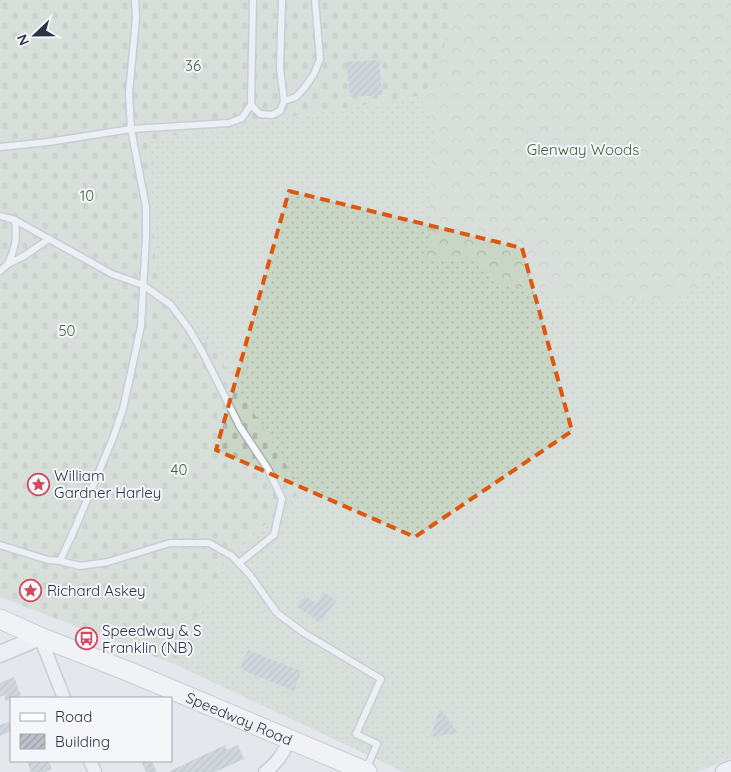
<svg xmlns="http://www.w3.org/2000/svg" width="731" height="772" font-family="Quicksand,sans-serif">
  <style>
    .grass { fill: url(#grass-dots) }
    .forest { fill: url(#forest-crowns) }
    .cemetery { fill: url(#cemetery-stones) }
    .building { fill: url(#building-hatch) }
    .lines { fill: none; stroke-linecap: round; stroke-linejoin: round }
    .service-casing { stroke: #a9aeb7; stroke-width: 9 }
    .minor-casing { stroke: #a9aeb7; stroke-width: 15 }
    .tertiary-casing { stroke: #a9aeb7; stroke-width: 19 }
    .secondary-casing { stroke: #a9aeb7; stroke-width: 21 }
    .service { stroke: #f7f8fa; stroke-width: 6 }
    .minor { stroke: #f7f8fa; stroke-width: 12 }
    .tertiary { stroke: #f7f8fa; stroke-width: 16 }
    .secondary { stroke: #fff; stroke-width: 19 }
    .marked { fill: none; stroke: #df570f; stroke-width: 4; stroke-dasharray: 10 6; stroke-linejoin: round }
    .labels { text-anchor: middle; dominant-baseline: central; stroke-width: 4; stroke-linejoin: round; paint-order: stroke }
    .park-label { font-size: 15px; fill: #3f6138; stroke: #f4f6f9 }
    .poi-label { font-size: 15px; fill: #2b3445; stroke: #f4f6f9; text-anchor: start }
    .street-label { font-size: 15px; fill: #2b3445; stroke: #f4f6f9 }
  </style>
  <defs>
    <pattern id="grass-dots" width="8" height="8" patternUnits="userSpaceOnUse" patternTransform="scale(1.25)"><rect width="8" height="8" fill="#c9d6c5"/><path d="M2 2h.1M6 6h.1" fill="none" stroke="#adb8ab" stroke-width="1.8" stroke-linecap="round"/></pattern>
    <pattern id="forest-crowns" width="20" height="18" patternUnits="userSpaceOnUse" patternTransform="scale(1.25)"><rect width="20" height="18" fill="#c9d6c5"/><path d="M2 6a3 3 0 1 1 6 0M12 15a3 3 0 1 1 6 0" fill="none" stroke="#adb8ab"/></pattern>
    <pattern id="cemetery-stones" width="16" height="16" patternUnits="userSpaceOnUse" patternTransform="scale(1.25)"><rect width="16" height="16" fill="#c9d6c5"/><path d="M2 7V4a2 2 0 0 1 4 0v3zM10 15v-3a2 2 0 0 1 4 0v3z" fill="#adb8ab"/></pattern>
    <pattern id="building-hatch" width="6" height="6" patternUnits="userSpaceOnUse" patternTransform="scale(1.25)"><rect width="6" height="6" fill="#bbc0ca"/><path d="M-1 1l2-2M0 6l6-6M5 7l2-2" fill="none" stroke="#989da6"/></pattern>
  </defs>
  <rect width="100%" height="100%" fill="#e4e7ec"/>
  <path class="grass" d="M431,94L731,245V758L697,772H404L174,664L225,562L180,306L161,287L156,267L148,140Z"/>
  <path class="forest" d="M347,0H731V264L673,302L593,300L495,283L472,258L427,261L434,128L423,101L406,41Z"/>
  <path class="cemetery" d="M0,0H457L431,94L148,140L156,267L161,287L180,306L210,343L302,490L225,562L174,664L0,597Z"/>
  <path class="building" d="M379,60L382,95L350,97L346,62Z
    M324,592L336,601L320,623L297,606L305,596L316,603Z
    M248,650L301,671L294,691L240,669Z
    M14,677L21,695L6,701L4,695L0,697V683Z
    M440,708L458,733L430,737Z
    M11,721V731L0,736V725Z
    M225,745L227,750L238,745L244,759L215,772H168Z
    M27,761H49L52,769L45,772H31Z
    M141,761H152L157,772H146Z"/>
  <g class="lines">
    <defs>
      <path id="service" d="M284,101L296,97L305,87L314,74L320,59L315,0
        M251,105L260,114L272,115L280,111L284,101L280,68L282,0
        M0,147L48,142L131,129L229,123L242,118L251,105L253,0
        M0,216L15,220L112,274L143,285L171,305L189,329L204,355L240,427L268,469L282,499L274,535L239,563
        M8,264C16,245 17,240 15,220
        M0,271L8,264L24,256L49,239
        M0,545L48,560L60,561L80,566L108,562L170,543H209L232,556L250,575L277,613L304,633L381,679L356,734L377,744L366,770
        M60,561L76,526L113,438L123,409L141,326L146,237V207L131,129L129,93L136,18L135,0"/>
      <path id="minor" d="M40,637L64,698
        M90,761L95,772
        M265,772C277,764 284,752 290,739"/>
      <path id="tertiary" d="M0,654L40,637
        M724,772L731,769"/>
      <g id="secondary">
        <path id="s1" d="M0,619L40,637L130,672L367,772"/>
      </g>
    </defs>
    <use href="#service" class="service-casing"/>
    <use href="#minor" class="minor-casing"/>
    <use href="#tertiary" class="tertiary-casing"/>
    <use href="#secondary" class="secondary-casing"/>
    <use href="#service" class="service"/>
    <use href="#minor" class="minor"/>
    <use href="#tertiary" class="tertiary"/>
    <use href="#secondary" class="secondary"/>
  </g>
  <path d="M0 0H731V772H0ZM289,191L522,248L572,431L415,537L216,450Z" fill="#e4e7ec" fill-opacity=".55" fill-rule="evenodd"/>
  <path class="marked" d="M289,191L522,248L572,431L415,537L216,450Z"/>
  <defs>
    <symbol id="sight-ring" viewBox="-11 -11 22 22"><circle r="9.5" fill="#f4f6f9" stroke="#d1495b" stroke-width="1.5"/><path d="M0-6L1.8-2.2L6-1.7L2.9 1.2L3.7 5.4L0 3.3L-3.7 5.4L-2.9 1.2L-6-1.7L-1.8-2.2Z" fill="#d1495b"/></symbol>
    <symbol id="bus-ring" viewBox="-11 -11 22 22"><circle r="9.5" fill="#f4f6f9" stroke="#d1495b" stroke-width="1.5"/><path d="M-5-6H5V4H4V6H2V4H-2V6H-4V4H-5ZM-3.5-4V0h7V-4ZM-3.5 1.2v1.5H-2V1.2ZM2 1.2v1.5H3.5V1.2Z" fill="#d1495b"/></symbol>
  </defs>
  <g fill-rule="evenodd">
    <use href="#sight-ring" x="26" y="472" width="25" height="25"/>
    <use href="#sight-ring" x="18" y="578" width="25" height="25"/>
    <use href="#bus-ring" x="74" y="626" width="25" height="25"/>
  </g>
  <g class="labels">
    <g class="park-label">
      <text x="193" y="65">36</text>
      <text x="583" y="149">Glenway Woods</text>
      <text x="87" y="195">10</text>
      <text x="67" y="330">50</text>
      <text x="179" y="469">40</text>
    </g>
    <g class="poi-label">
      <text x="54" y="475">William<tspan x="54" dy="17">Gardner Harley</tspan></text>
      <text x="47" y="590">Richard Askey</text>
      <text x="102" y="630">Speedway &amp; S<tspan x="102" dy="17">Franklin (NB)</tspan></text>
    </g>
    <g class="street-label">
      <text stroke="none"><textPath href="#s1" startOffset="259">Speedway Road</textPath></text>
    </g>
  </g>
  <rect x="10" y="697" width="162" height="65" fill="#f4f6f9" stroke="#a4a8b1"/>
  <rect x="20" y="713" width="25" height="8" fill="#ffffff" stroke="#a4a8b1"/>
  <text x="55" y="722" font-size="15" fill="#2b3445">Road</text>
  <rect x="20" y="734" width="25" height="15" fill="url(#building-hatch)" stroke="#a4a8b1"/>
  <text x="55" y="747" font-size="15" fill="#2b3445">Building</text>
  <g transform="translate(35 35) rotate(248)" stroke="#f4f6f9" stroke-width="4" paint-order="stroke">
  <path d="M0-4L9 19L0 12L-9 19Z" fill="#2b3445"/>
  <text y="-8" font-size="14" font-weight="bold" text-anchor="middle" fill="#2b3445">N</text>
  </g>
</svg>
